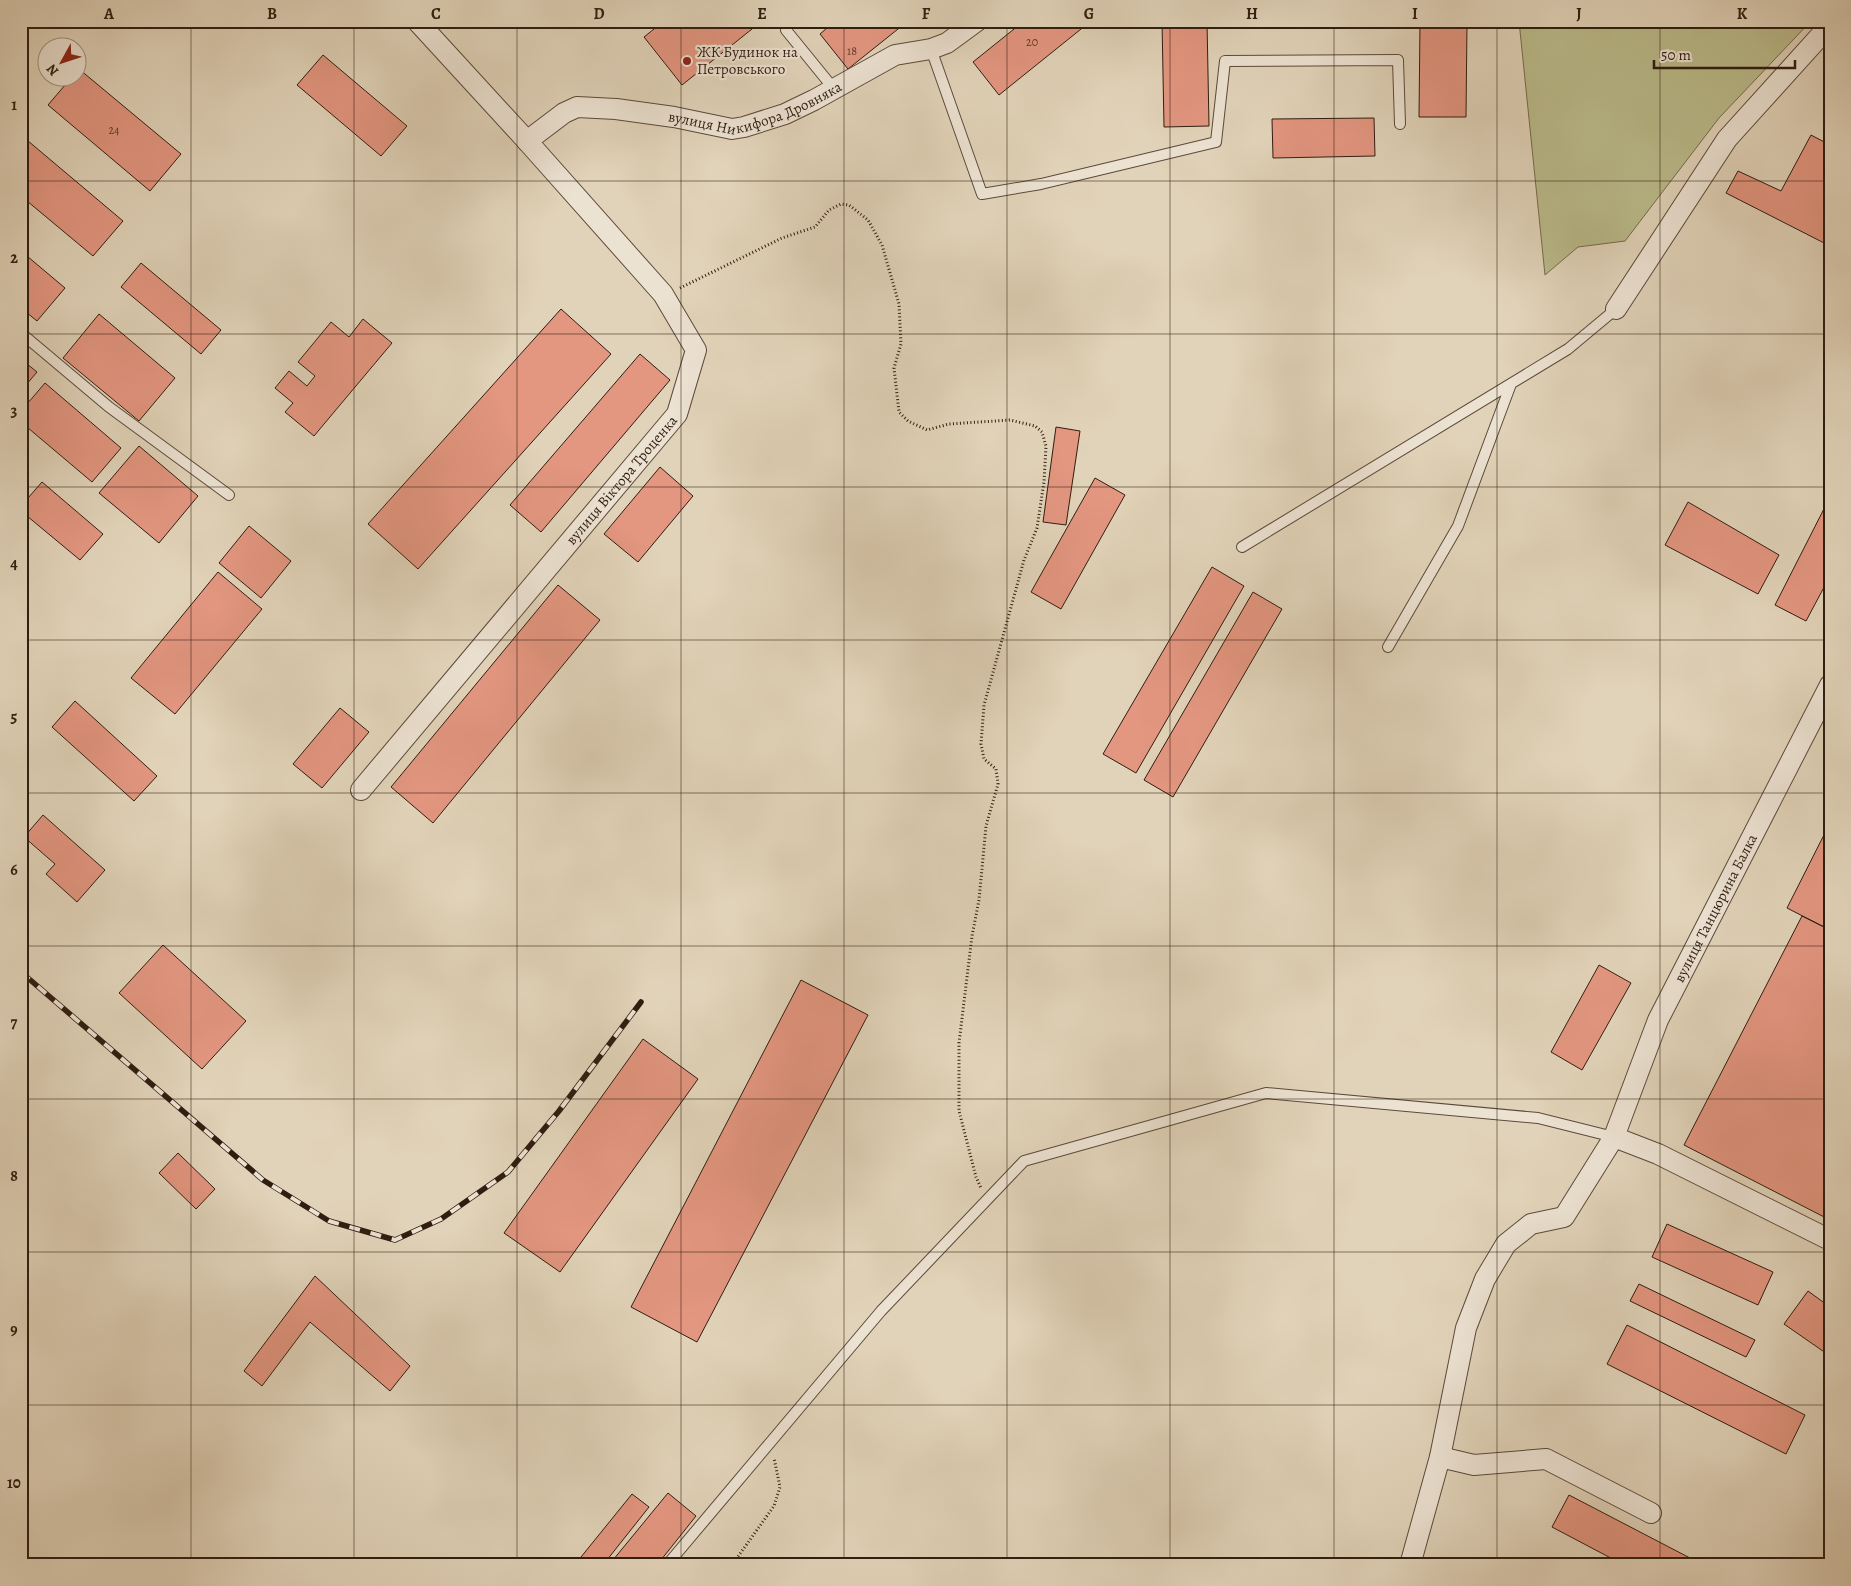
<svg xmlns="http://www.w3.org/2000/svg" width="1851" height="1586" font-family="Alegreya,serif">
  <style>
    .green { fill: #baba8a; stroke: #756c4d }
    .building { fill: #e39680; stroke: #301d10 }
    .lines { fill: none; stroke-linecap: round; stroke-linejoin: round }
    .service-casing { stroke: #5c4a3a; stroke-width: 12 }
    .minor-casing { stroke: #5c4a3a; stroke-width: 22 }
    .path { stroke: #301d10; stroke-width: 3; stroke-dasharray: 1 2.5; stroke-linecap: butt }
    .service { stroke: #ece2d2; stroke-width: 10 }
    .minor { stroke: #ece2d2; stroke-width: 20 }
    .rail-casing { stroke: #301d10; stroke-width: 5.5 }
    .rail { stroke: #ece2d2; stroke-width: 4; stroke-dasharray: 11; stroke-linecap: butt }
    .grid { fill: none; stroke: #301d10; stroke-width: 1; stroke-opacity: 0.55 }
    .poi-dot { fill: #8f2418; stroke: #ece2d2; stroke-width: 2 }
    .labels { text-anchor: middle; dominant-baseline: central; stroke-width: 4.5; stroke-linejoin: round; paint-order: stroke }
    .number-label { font-size: 12px; fill: #5d3b2c }
    .poi-label { font-size: 15px; fill: #301d10; stroke: #ece2d2; text-anchor: start }
    .street-label { font-size: 15px; fill: #301d10; stroke: #ece2d2 }
    .neatline { fill: none; stroke: #301d10; stroke-width: 2 }
    .grid-label { font-size: 16px; text-anchor: middle; font-weight: bold; fill: #301d10 }
  </style>
  <rect width="100%" height="100%" fill="#e1d3b9"/>
  <filter id="stains"><feTurbulence type="fractalNoise" baseFrequency=".004" numOctaves="4"/><feColorMatrix values="0 0 0 0 .2 0 0 0 0 .09 0 0 0 0 .02 0 0 0 .5 -.17"/></filter>
  <radialGradient id="worn" r=".72"><stop offset=".6" stop-color="#630" stop-opacity="0"/><stop offset="1" stop-color="#630" stop-opacity=".3"/></radialGradient>
  <path class="green" d="M1519,21H1811L1719,118L1625,241L1578,247L1545,275Z"/>
  <path class="building" d="M664,21H762L682,85L644,37Z
    M835,21H908L848,69L820,34Z
    M1024,21H1091L999,95L973,62Z
    M1162,21H1207L1209,126L1164,127Z
    M1420,21H1467L1466,117H1419Z
    M323,55L407,126L381,156L297,85Z
    M79,69L181,154L150,191L48,105L71,78H78Z
    M1374,118L1375,156L1273,158L1272,119Z
    M21,135L123,221L93,256L21,196Z
    M1811,135L1830,145V246L1726,193L1738,171L1781,191Z
    M21,251L65,288L37,321L21,308Z
    M141,263L221,330L201,354L121,287Z
    M561,309L611,354L418,569L368,524Z
    M99,314L175,378L139,421L63,358Z
    M363,319L392,343L314,436L285,412L293,403L275,388L289,371L307,386L315,376L298,362L331,322L349,337Z
    M640,354L670,380L541,532L510,505Z
    M21,359L37,372L21,391Z
    M45,383L121,448L92,482L21,422V411Z
    M1056,427L1080,431L1066,525L1043,522Z
    M139,446L198,496L159,543L99,493Z
    M660,467L693,496L638,562L604,534Z
    M1095,478L1125,495L1061,609L1031,592Z
    M42,482L103,534L80,560L21,511V506Z
    M1830,497V576L1806,621L1775,605Z
    M1688,502L1779,555L1758,594L1665,545Z
    M249,526L291,561L261,598L219,563Z
    M1212,567L1244,586L1136,773L1103,754Z
    M218,572L262,609L175,714L131,678Z
    M558,585L600,620L433,823L391,787Z
    M1253,592L1282,609L1173,797L1144,780Z
    M75,701L157,776L134,801L52,727Z
    M340,708L369,732L322,788L293,764Z
    M43,815L105,870L77,902L46,874L55,864L24,837Z
    M1830,823V930L1787,908Z
    M1802,916L1830,930V1220L1684,1145Z
    M163,945L246,1021L202,1069L119,993Z
    M1599,965L1631,983L1582,1070L1551,1052Z
    M801,980L868,1015L697,1342L631,1307Z
    M643,1039L698,1079L560,1272L504,1233Z
    M178,1153L215,1189L196,1209L159,1173Z
    M1667,1224L1773,1272L1758,1305L1652,1257Z
    M315,1276L410,1366L390,1391L310,1322L262,1386L244,1371Z
    M1639,1284L1755,1340L1746,1357L1630,1301Z
    M1808,1291L1830,1307V1356L1784,1324Z
    M1627,1325L1805,1415L1786,1454L1607,1364Z
    M668,1493L696,1516L657,1565H619L613,1560Z
    M632,1494L649,1507L603,1565H591L581,1557Z
    M1569,1495L1690,1558L1687,1565H1624L1552,1527Z
    M1690,1558L1703,1565H1687Z"/>
  <g class="lines">
    <defs>
      <path id="service" d="M786,30L834,89
        M931,49L982,194L1041,184L1216,142L1225,61L1398,60L1400,124
        M21,333L109,407L229,495
        M1242,547L1568,349L1616,309
        M1388,647L1458,526L1511,384
        M667,1565L881,1311L1024,1161L1266,1093L1538,1118L1614,1137"/>
      <g id="minor">
        <path id="s1" d="M527,141L564,113L577,107L616,109L674,117L732,129L744,127L785,114L814,100L895,55L931,49L947,43L977,21"/>
        <path d="M1616,309L1727,139L1830,25"/>
        <path id="s2" d="M361,790L677,414L696,350L663,294L527,141L417,21"/>
        <path d="M1614,1137L1658,1154L1830,1240"/>
        <path d="M1440,1457L1474,1465L1546,1459L1651,1513"/>
        <path id="s3" d="M1410,1565L1440,1457L1466,1328L1485,1279L1506,1244L1531,1224L1564,1217L1614,1137L1658,1020L1830,685"/>
      </g>
    </defs>
    <use href="#service" class="service-casing"/>
    <use href="#minor" class="minor-casing"/>
    <path class="path" d="M680,288L782,238L815,227L829,210L841,204L849,205L868,220L882,245L899,304L901,344L894,368L899,412L908,421L927,430L949,424L1010,420L1035,426L1042,432L1046,446L1044,482L1037,528L1024,560L984,705L981,744L984,759L996,769L998,784L986,826L979,900L972,936L959,1043V1111L976,1177L981,1188
      M732,1565L774,1506L780,1487L774,1458"/>
    <use href="#service" class="service"/>
    <use href="#minor" class="minor"/>
    <defs>
      <path id="rail" d="M21,972L263,1180L329,1221L395,1240L441,1219L508,1172L559,1111L641,1002"/>
    </defs>
    <use href="#rail" class="rail-casing"/>
    <use href="#rail" class="rail"/>
  </g>
  <path class="grid" d="M191,21V1565M354,21V1565M517,21V1565M681,21V1565M844,21V1565M1007,21V1565M1170,21V1565M1334,21V1565M1497,21V1565M1660,21V1565M21,181H1830M21,334H1830M21,487H1830M21,640H1830M21,793H1830M21,946H1830M21,1099H1830M21,1252H1830M21,1405H1830"/>
  <circle class="poi-dot" cx="687" cy="61" r="5"/>
  <g class="labels">
    <g class="number-label">
      <text x="1032" y="42">20</text>
      <text x="852" y="51">18</text>
      <text x="114" y="130">24</text>
    </g>
    <g class="poi-label">
      <text x="697" y="52">ЖК Будинок на<tspan x="697" dy="17">Петровського</tspan></text>
    </g>
    <g class="street-label">
      <text stroke="none"><textPath href="#s1" startOffset="244">вулиця Никифора Дровняка</textPath></text>
      <text stroke="none"><textPath href="#s2" startOffset="405">вулиця Віктора Троценка</textPath></text>
      <text stroke="none"><textPath href="#s3" startOffset="748">вулиця Танцюрина Балка</textPath></text>
    </g>
  </g>
  <rect width="1851" height="1586" fill="none" stroke="#e1d3b9" stroke-width="55"/>
  <g transform="translate(62 62) rotate(230)"><circle r="24" fill="#ece2d2" stroke="#a19384"/>
  <path d="M0-4L9 19L0 12L-9 19Z" fill="#8f2418"/>
  <text y="-8" font-size="14" font-weight="bold" text-anchor="middle" fill="#301d10">N</text>
  </g>
  <path d="M1654 60v8h141v-8" fill="none" stroke="#301d10" stroke-width="2.5"/>
  <text x="1661" y="60" font-size="15" fill="#301d10" stroke="#ece2d2" stroke-width="4" paint-order="stroke">50 m</text>
  <rect x="28" y="28" width="1796" height="1530" class="neatline"/>
  <g class="grid-label">
    <text x="109" y="19">A</text>
    <text x="272" y="19">B</text>
    <text x="436" y="19">C</text>
    <text x="599" y="19">D</text>
    <text x="762" y="19">E</text>
    <text x="926" y="19">F</text>
    <text x="1089" y="19">G</text>
    <text x="1252" y="19">H</text>
    <text x="1415" y="19">I</text>
    <text x="1579" y="19">J</text>
    <text x="1742" y="19">K</text>
    <text x="14" y="110">1</text>
    <text x="14" y="263">2</text>
    <text x="14" y="416">3</text>
    <text x="14" y="569">4</text>
    <text x="14" y="722">5</text>
    <text x="14" y="875">6</text>
    <text x="14" y="1028">7</text>
    <text x="14" y="1181">8</text>
    <text x="14" y="1335">9</text>
    <text x="14" y="1488">10</text>
  </g>
  <rect width="100%" height="100%" filter="url(#stains)"/>
  <rect width="100%" height="100%" fill="url(#worn)"/>
</svg>
